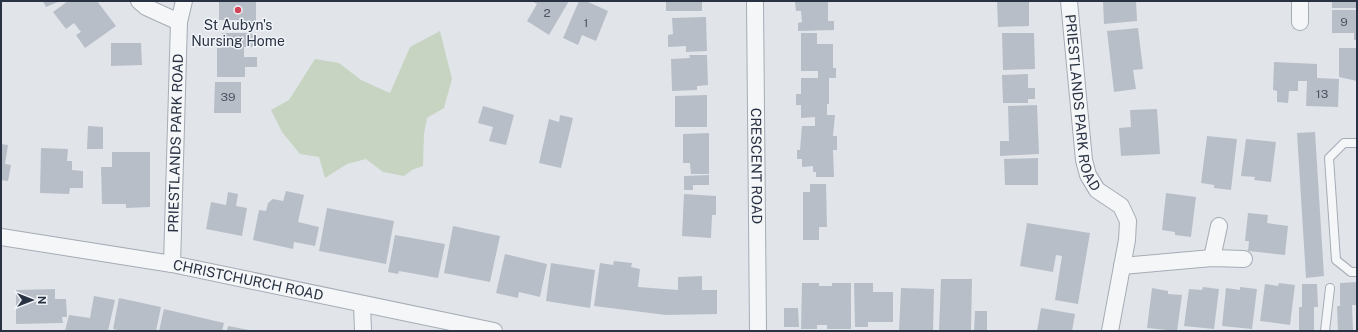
<svg xmlns="http://www.w3.org/2000/svg" width="1358" height="332" font-family="'Public Sans',sans-serif">
  <style>
    .green { fill: #c7d4c2 }
    .building { fill: #b8bec8 }
    .lines { fill: none; stroke-linecap: round; stroke-linejoin: round }
    .service-casing { stroke: #a6acb5; stroke-width: 10 }
    .minor-casing { stroke: #a6acb5; stroke-width: 18 }
    .service { stroke: #f4f6f8; stroke-width: 8 }
    .minor { stroke: #f4f6f8; stroke-width: 16 }
    .poi-dot { fill: #d24458; stroke: #f1f4f8; stroke-width: 1.5 }
    .labels { text-anchor: middle; dominant-baseline: central; stroke-width: 3; stroke-linejoin: round; paint-order: stroke }
    .number-label { font-size: 12px; fill: #4d5564 }
    .poi-label { font-size: 14px; fill: #293243; stroke: #f1f4f8 }
    .street-label { font-size: 14px; fill: #293243; stroke: #f1f4f8 }
  </style>
  <rect width="100%" height="100%" fill="#e1e5ea"/>
  <path class="green" d="M440,31L452,79L444,108L427,118L424,134L423,166L412,170L404,176L383,172L366,159L347,164L325,178L319,157L300,154L282,132L271,110L289,100L315,59L339,63L361,80L390,93L410,47Z"/>
  <path class="building" d="M43,1H60L46,7Z
    M68,1H97L116,26L85,48L76,35L81,32L74,23L66,29L53,12Z
    M219,1H256V25H237V20H219Z
    M532,1H569L549,35L527,21L537,4Z
    M579,1H586L608,11L596,41L582,35L578,45L563,38Z
    M666,1H702V11H666Z
    M795,1H828V21H834V30L798,31V23L802,22L801,11H796Z
    M997,1H1029V26L998,27Z
    M1103,1H1136L1137,21L1104,24Z
    M1332,1H1357V8H1332Z
    M1332,10H1357V40H1354V33H1332Z
    M706,17L707,51L686,52V46L668,47V35L673,34L672,18Z
    M1138,28L1143,69L1133,70L1136,89L1114,92L1107,31Z
    M222,33H251L254,36V44L252,47H244V57H257V67H245V77H217V48H222Z
    M801,33H817V44H833V68H836V78H829V104H827V115H835L833,136H837V150H833L834,177H816V172H813V166L802,167V159H797V150H800L802,126H815V117L801,118V105H796V94H801V78H818V71H801Z
    M1002,33H1034L1035,69L1003,70Z
    M111,43H141L142,65L111,66Z
    M1339,48H1357V81L1339,77Z
    M689,55H707L708,85L697,86V90L672,91L671,59L690,58Z
    M1274,62L1317,64V78L1339,79L1338,107L1306,106L1307,81H1298V91H1289L1288,103L1277,102V91L1273,90Z
    M1028,74V88H1035V99H1028V103H1003L1002,75Z
    M215,82H241V113H214Z
    M707,95V127H675V96Z
    M1037,105L1039,154L1000,156V141H1009L1008,106Z
    M483,106L514,115L506,145L489,141L493,127L478,123Z
    M1157,109L1160,154L1121,156L1119,128L1131,127L1130,110Z
    M560,115L573,118L561,168L539,163L549,119L559,122Z
    M88,126L103,127V149H87Z
    M1315,132L1324,276L1306,278L1297,133Z
    M709,133V174H691L690,163H683V134Z
    M1207,136L1237,139L1231,190L1214,188V185L1201,183Z
    M1246,139L1276,142L1271,182L1254,180L1255,177L1241,176Z
    M1,144L8,145L5,164L11,165L8,181L1,180Z
    M41,148L68,149L67,161H72V170L83,171V188H70L69,194L40,193Z
    M112,152H150V207L126,208V204H102L101,167H112Z
    M1038,158V185H1005L1004,159Z
    M709,175V185H693V190H684V176Z
    M810,184H826L827,227H819V240H803V192H810Z
    M286,191L304,195L298,222L319,227L315,246L294,242L293,249L253,240L259,210L266,211L268,203L273,199L283,201Z
    M228,192L238,194L236,206L247,208L242,236L206,229L211,202L226,205Z
    M1166,193L1196,197L1191,237L1175,235V232L1162,230Z
    M684,194L716,196V215H712L711,238L682,236Z
    M327,208L394,221L386,264L319,251Z
    M1248,213L1268,215L1267,223L1288,226L1285,255L1248,251L1249,241H1245Z
    M1027,223L1090,233L1078,304L1055,300L1062,256L1056,255L1053,272L1020,266Z
    M453,226L500,236L490,282L444,273Z
    M395,235L445,244L438,278L399,271L398,274L388,272Z
    M505,254L547,264L540,297L519,292L518,298L496,293Z
    M614,261L632,263L631,267L640,269L638,287L678,290V277L702,276V290H717V314L666,315L594,306L600,263L613,265Z
    M551,263L595,270L590,308L546,301Z
    M941,279H972L971,331L939,330Z
    M1357,282L1356,305H1352L1353,331H1338L1337,306H1340V283Z
    M802,283H819V286H832V283H851V329H827V325H817V329H801Z
    M854,283H873V292H893V322H868V327H855Z
    M1279,283L1295,285L1290,325L1260,321L1265,284L1278,286Z
    M1302,284H1317L1318,307H1314V331H1299V307H1302Z
    M1203,287L1219,289L1214,329L1184,326L1189,289L1202,290Z
    M1240,287L1257,289L1252,329L1222,326L1226,288L1240,290Z
    M901,288L934,289L933,331L899,330Z
    M1152,288L1168,291V294L1182,295L1177,331L1147,328Z
    M55,289V299H66L67,317H62L63,323L16,324V290Z
    M94,296L115,300L108,331H65L69,315L90,318Z
    M119,298L161,307L156,331H122L113,329Z
    M784,308H798L799,327H784Z
    M1041,308L1075,314L1072,331H1037Z
    M164,309L224,323L222,331H159Z
    M975,311H987V331H974Z
    M228,326L249,330V331H227Z"/>
  <g class="lines">
    <defs>
      <path id="service" d="M1357,143H1344L1329,158L1336,260L1351,272H1357
        M1325,331L1330,288"/>
      <g id="minor">
        <path d="M139,1L146,7L179,22"/>
        <path id="s1" d="M755,1L758,331"/>
        <path id="s2" d="M1069,1L1084,160L1088,175L1097,190L1121,206L1128,221L1127,240L1110,331"/>
        <path d="M1300,22V1"/>
        <path id="s3" d="M1,237L172,264L494,331"/>
        <path d="M1212,258L1219,226"/>
        <path id="s4" d="M172,264L179,22L184,1"/>
        <path d="M1122,266L1212,258L1244,259"/>
        <path d="M362,304L363,331"/>
      </g>
    </defs>
    <use href="#service" class="service-casing"/>
    <use href="#minor" class="minor-casing"/>
    <use href="#service" class="service"/>
    <use href="#minor" class="minor"/>
  </g>
  <circle class="poi-dot" cx="238" cy="10" r="4"/>
  <g class="labels">
    <g class="number-label">
      <text x="547" y="13">2</text>
      <text x="1344" y="22">9</text>
      <text x="586" y="23">1</text>
      <text x="1322" y="94">13</text>
      <text x="228" y="97">39</text>
    </g>
    <g class="poi-label">
      <text x="238" y="25">St Aubyn's<tspan x="238" dy="16">Nursing Home</tspan></text>
    </g>
    <g class="street-label">
      <text stroke="none"><textPath href="#s2" startOffset="103">PRIESTLANDS PARK ROAD</textPath></text>
      <text stroke="none"><textPath href="#s4" startOffset="121">PRIESTLANDS PARK ROAD</textPath></text>
      <text stroke="none"><textPath href="#s1" startOffset="165">CRESCENT ROAD</textPath></text>
      <text stroke="none"><textPath href="#s3" startOffset="251">CHRISTCHURCH ROAD</textPath></text>
    </g>
  </g>
  <rect width="1358" height="332" fill="none" stroke="#293243" stroke-width="4"/>
  <g transform="translate(32 300) rotate(90)" stroke="#f1f4f8" stroke-width="3" paint-order="stroke">
  <path d="M0-3L7 15L0 10L-7 15Z" fill="#293243"/>
  <text y="-6" font-size="11" font-weight="bold" text-anchor="middle" fill="#293243">N</text>
  </g>
</svg>
